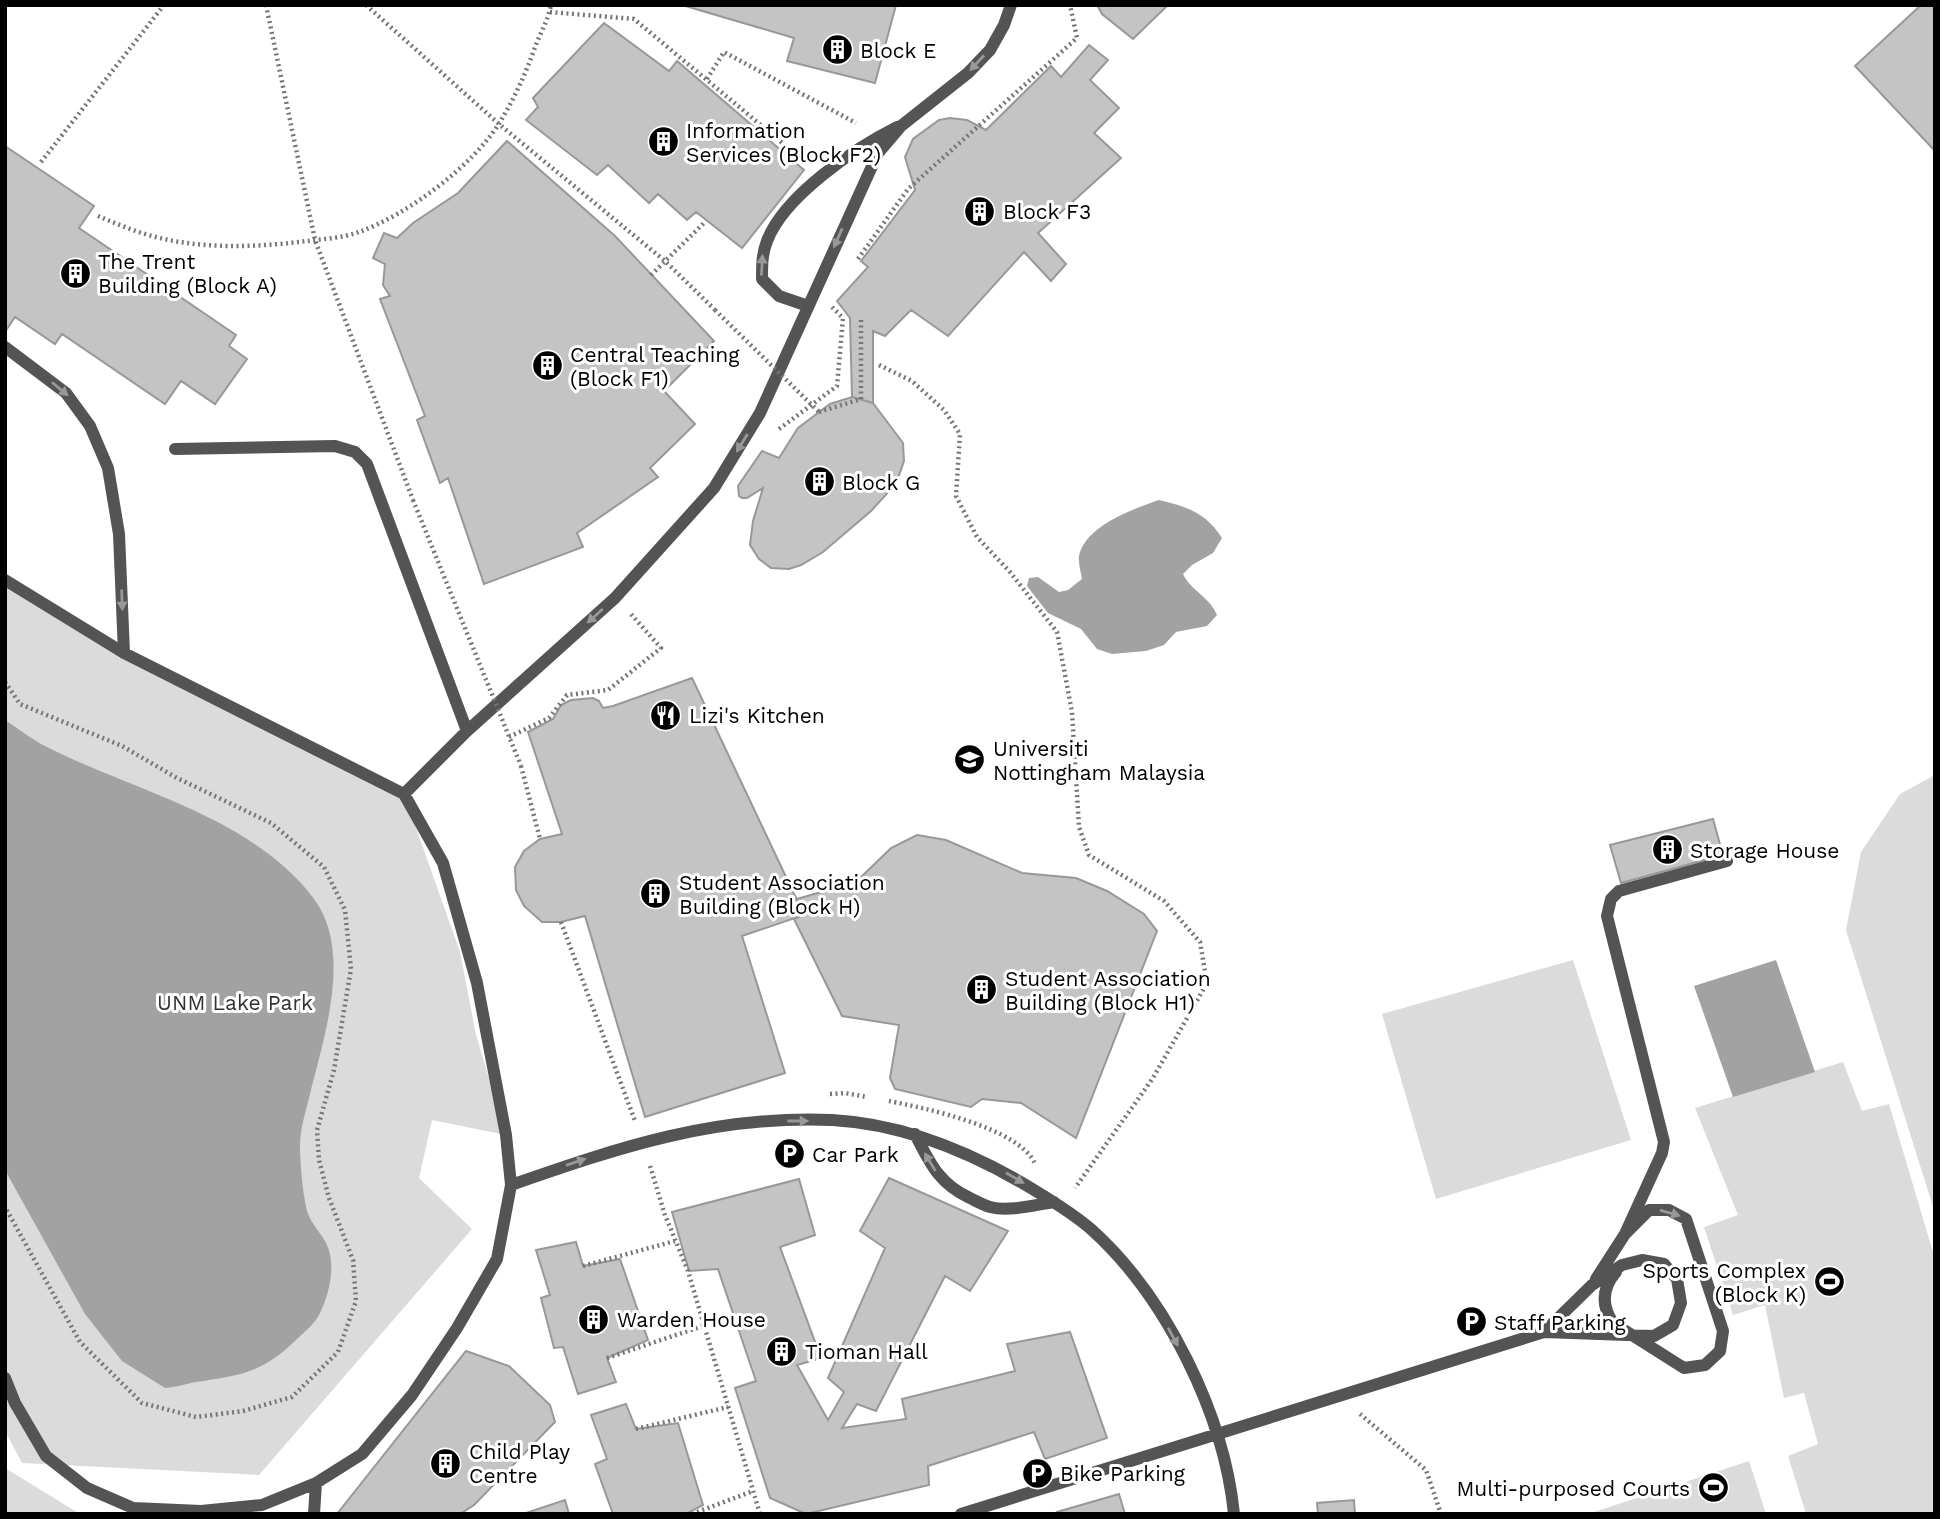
<svg xmlns="http://www.w3.org/2000/svg" width="1940" height="1519" font-family="'Work Sans',sans-serif">
  <style>
    .green { fill: #dbdbdb }
    .water { fill: #a2a2a2 }
    .building { fill: #c4c4c4; stroke: #989898; stroke-width: 2 }
    .lines { fill: none; stroke-linecap: round; stroke-linejoin: round }
    .path { stroke: #767676; stroke-width: 4.5; stroke-dasharray: 2 3.5; stroke-linecap: butt }
    .service { stroke: #545454; stroke-width: 12 }
    .path-bridge { stroke: #767676; stroke-width: 4.5; stroke-dasharray: 2 3.5; stroke-linecap: butt }
    .oneway { fill: #989898 }
    .labels { text-anchor: middle; dominant-baseline: central; stroke-width: 6; stroke-linejoin: round; paint-order: stroke }
    .poi-label { font-size: 21px; fill: #000; stroke: #fff; text-anchor: start }
    .park-label { font-size: 21px; fill: #323232; stroke: #fff }
  </style>
  <rect width="100%" height="100%" fill="#fff"/>
  <path class="green" d="M5,580L124,653L404,794L460,952L476,1035L506,1135L432,1120L419,1178L472,1229L259,1475L22,1463L5,1431Z
    M1935,775V1213L1846,930L1861,852L1900,794Z
    M1573,960L1631,1140L1436,1199L1382,1014Z
    M1843,1062L1862,1111L1889,1104L1935,1259V1514H1806L1788,1456L1818,1444L1804,1393L1784,1398L1765,1305L1733,1315L1704,1227L1738,1215L1695,1108Z
    M1749,1461L1766,1514H1588Z
    M5,1468L80,1514H5Z"/>
  <path class="water" d="M1159,500C1188,507 1206,513 1222,538L1213,553L1192,565L1183,574C1191,591 1209,596 1217,615L1207,626L1176,632L1164,645L1146,651L1112,654L1097,649L1081,629L1048,613L1027,586L1029,578L1038,577L1059,592L1068,590L1082,579C1081,572 1078,563 1079,556C1085,526 1133,509 1159,500Z
    M5,720C18,728 31,739 45,746C133,791 252,816 314,899C353,951 324,1037 310,1094C306,1111 300,1128 300,1146C300,1163 303,1198 308,1214C312,1224 320,1232 325,1241C337,1262 330,1292 320,1313C315,1324 304,1332 296,1340C262,1373 241,1375 196,1382C185,1384 177,1387 165,1388L122,1361L85,1314L5,1170Z
    M1776,960L1815,1072L1733,1097L1694,986Z"/>
  <path class="building" d="M682,5H896L875,83L787,61L794,38Z
    M1097,5H1168L1133,39L1102,14Z
    M1921,5H1935V151L1855,66Z
    M604,23L669,71L677,61L804,170L742,248L696,212L687,220L658,194L649,203L608,165L597,175L526,120L538,107L533,98Z
    M1089,45L1108,60L1090,80L1119,108L1094,133L1121,158L1038,233L1066,264L1051,281L1024,252L948,336L911,310L885,336L873,331V403L852,397L850,318L837,301L868,267L861,261L915,190L905,157L913,139L939,120L950,118L967,120L986,130L1051,66L1061,77Z
    M507,141L615,236L714,341L664,391L695,424L650,468L658,477L577,533L583,547L484,584L448,478L440,483L417,420L425,416L380,299L390,296L383,285L385,264L373,258L384,233L397,238L413,223L458,193Z
    M5,146L94,206L79,228L236,335L229,346L247,359L215,404L181,381L165,404L62,334L55,344L15,317L5,332Z
    M852,397L873,403L903,443L904,461L898,478L893,487L871,511L823,552L801,565L789,569L771,568L759,559L750,545L753,521L763,488L747,498H742L739,496L738,486L762,451L779,458L798,428L830,404Z
    M692,678L804,915L742,936L785,1073L645,1117L585,916L561,922H542L524,906L516,890L515,867L524,851L540,839L562,834L528,732L553,719L561,705L571,700L593,698L599,701L603,708L613,706Z
    M1713,819L1723,855L1621,883L1610,845Z
    M917,835L946,840L1022,873L1076,878L1107,891L1144,914L1157,931L1076,1138L1021,1103L982,1099L971,1107L895,1089L890,1078L899,1025L842,1016L794,919L804,915L797,899L856,882L891,848Z
    M889,1178L1008,1231L970,1291L945,1276L876,1411L857,1404L842,1428L906,1419L902,1399L1015,1371L1007,1344L1070,1332L1107,1438L1045,1459L1034,1432L928,1466L929,1485L806,1514L770,1498L735,1388L756,1381L718,1269L689,1271L672,1212L799,1179L815,1235L780,1247L821,1358L797,1365L828,1420L844,1392L828,1378L885,1248L860,1231Z
    M576,1242L583,1266L620,1259L648,1340L607,1358L616,1382L578,1394L563,1347L554,1348L541,1298L550,1295L536,1250Z
    M466,1351L509,1366L550,1405L555,1422L474,1505L460,1514H337Z
    M626,1404L636,1429L678,1423L703,1505L686,1514H613L595,1464L607,1459L591,1415Z
    M1119,1494L1125,1514H1058L1057,1512Z
    M565,1500L569,1514H523Z
    M1354,1500L1355,1514H1318L1317,1503Z"/>
  <g class="lines">
    <path class="path" d="M266,5L315,240L413,500
      M366,5L499,124L665,261L715,310
      M550,12L634,19L805,162
      M707,79L724,52L856,123
      M41,162L164,5
      M98,216C119,225 141,234 164,239C210,249 260,247 307,241C323,239 343,238 359,232C407,215 473,166 500,122C514,99 525,75 534,50C539,35 548,21 551,5
      M858,259L908,189L1077,38L1070,5
      M651,275L706,221
      M879,365L912,381L944,410L960,434L956,496L977,537L1010,572L1057,632L1072,712L1079,827L1089,855L1164,901L1200,942L1207,983L1153,1078L1075,1188
      M819,412L861,399V320
      M779,429L837,386L843,318L832,307
      M5,682L20,704L122,746L177,778L271,823L324,867L345,910L351,969L334,1070L317,1130L319,1160L329,1198L353,1260L356,1301L338,1352L292,1397L243,1411L196,1417L142,1403L80,1342L5,1207
      M509,737L549,718L567,695L608,690L661,648L630,613
      M521,766L540,839
      M561,922L635,1121
      M830,1094L845,1093L867,1097
      M889,1101C925,1108 1020,1128 1035,1164
      M650,1166L665,1215L688,1271L760,1514
      M583,1266L675,1241
      M607,1358L703,1326
      M1360,1414L1426,1470L1441,1514
      M636,1429L728,1407
      M692,1514L753,1491"/>
    <path class="service" d="M808,306L779,296L762,279C762,265 762,254 767,241C784,196 855,148 897,127
      M5,347L66,393L90,426L108,468L119,534L124,653
      M175,449L335,446L355,452L367,464L467,731
      M5,580L124,653L404,794L443,863L477,983L506,1135L511,1185L497,1259L457,1328L412,1395L362,1454L316,1483L262,1505L201,1511L133,1508L87,1488L46,1456L15,1403L5,1378
      M404,794L467,731L615,598L714,488L760,413L878,153L901,126L968,73L990,50L1004,25L1011,5
      M915,1134C930,1163 939,1184 970,1198C976,1201 983,1205 990,1207C1009,1212 1034,1205 1054,1202
      M511,1185C620,1147 715,1115 832,1120C907,1124 976,1154 1039,1193C1057,1204 1076,1216 1092,1230C1166,1297 1224,1414 1234,1514
      M1625,1234L1662,1153L1664,1142L1607,916L1611,899L1619,891L1727,861
      M1596,1279L1625,1234L1649,1210H1669L1686,1219L1723,1331L1720,1351L1705,1365L1684,1368L1613,1323C1601,1305 1602,1288 1616,1272
      M314,1514L316,1483
      M961,1514L1544,1332L1654,1336L1673,1325L1681,1303L1677,1279L1664,1264L1642,1260L1622,1265L1592,1285L1544,1332"/>
    <path class="path-bridge" d="M715,310L819,412
      M413,500L521,766"/>
  </g>
  <defs><path id="oneway-solid" d="M-6-.8H1V-3.2L6.5 0L1 3.2V.8H-6Z" transform="scale(1.75)"/></defs>
  <g class="oneway">
    <use href="#oneway-solid" transform="translate(977 63) rotate(133)"/>
    <use href="#oneway-solid" transform="translate(838 238) rotate(114)"/>
    <use href="#oneway-solid" transform="translate(762 265) rotate(-87)"/>
    <use href="#oneway-solid" transform="translate(60 389) rotate(40)"/>
    <use href="#oneway-solid" transform="translate(742 443) rotate(122)"/>
    <use href="#oneway-solid" transform="translate(122 600) rotate(88)"/>
    <use href="#oneway-solid" transform="translate(595 616) rotate(138)"/>
    <use href="#oneway-solid" transform="translate(798 1121)"/>
    <use href="#oneway-solid" transform="translate(576 1162) rotate(-19)"/>
    <use href="#oneway-solid" transform="translate(930 1162) rotate(-121)"/>
    <use href="#oneway-solid" transform="translate(1015 1178) rotate(30)"/>
    <use href="#oneway-solid" transform="translate(1670 1213) rotate(16)"/>
    <use href="#oneway-solid" transform="translate(1173 1337) rotate(62)"/>
  </g>
  <defs>
    <symbol id="building-disc" viewBox="-11 -11 22 22"><circle r="9.5" fill="#000" stroke="#fff"/><path d="M-4-6H4V6H1V3H-1V6H-4ZM-2.5-4.3h1.7v1.8h-1.7ZM.8-4.3h1.7v1.8H.8ZM-2.5-1h1.7V.8h-1.7ZM.8-1h1.7V.8H.8Z" fill="#fff"/></symbol>
    <symbol id="restaurant-disc" viewBox="-11 -11 22 22"><circle r="9.5" fill="#000" stroke="#fff"/><path d="M-5-6h1v4h1v-4h1v4h1v-4h1v5L-1.5 .5V6h-2V.5L-5-1ZM5-6V6H3V1.5H1.5Q1.5-4 5-6Z" fill="#fff"/></symbol>
    <symbol id="university-disc" viewBox="-11 -11 22 22"><circle r="9.5" fill="#000" stroke="#fff"/><path d="M0-5L7-2L0 1L-7-2ZM-4 1L0 2.5L4 1V4Q0 6-4 4Z" fill="#fff"/></symbol>
    <symbol id="parking-disc" viewBox="-11 -11 22 22"><circle r="9.5" fill="#000" stroke="#fff"/><path d="M-3.5-5.5H1a3.5 3.5 0 0 1 0 7H-1V5.5H-3.5ZM-1-3.4V-.6H.8a1.4 1.4 0 0 0 0-2.8Z" fill="#fff"/></symbol>
    <symbol id="stadium-disc" viewBox="-11 -11 22 22"><circle r="9.5" fill="#000" stroke="#fff"/><path d="M0-5a6.5 5 0 1 0 0 10a6.5 5 0 1 0 0-10ZM-3.5-1.8h7v3.6h-7Z" fill="#fff"/></symbol>
  </defs>
  <g fill-rule="evenodd">
    <use href="#building-disc" x="820" y="32" width="35" height="35"/>
    <use href="#building-disc" x="646" y="124" width="35" height="35"/>
    <use href="#building-disc" x="962" y="194" width="35" height="35"/>
    <use href="#building-disc" x="58" y="256" width="35" height="35"/>
    <use href="#building-disc" x="530" y="348" width="35" height="35"/>
    <use href="#building-disc" x="802" y="464" width="35" height="35"/>
    <use href="#restaurant-disc" x="648" y="698" width="35" height="35"/>
    <use href="#university-disc" x="952" y="742" width="35" height="35"/>
    <use href="#building-disc" x="1650" y="832" width="35" height="35"/>
    <use href="#building-disc" x="638" y="876" width="35" height="35"/>
    <use href="#building-disc" x="964" y="972" width="35" height="35"/>
    <use href="#parking-disc" x="772" y="1136" width="35" height="35"/>
    <use href="#stadium-disc" x="1812" y="1264" width="35" height="35"/>
    <use href="#building-disc" x="576" y="1302" width="35" height="35"/>
    <use href="#parking-disc" x="1454" y="1304" width="35" height="35"/>
    <use href="#building-disc" x="764" y="1334" width="35" height="35"/>
    <use href="#building-disc" x="428" y="1446" width="35" height="35"/>
    <use href="#parking-disc" x="1020" y="1456" width="35" height="35"/>
    <use href="#stadium-disc" x="1696" y="1470" width="35" height="35"/>
  </g>
  <g class="labels">
    <g class="poi-label">
      <text x="860" y="50">Block E</text>
      <text x="686" y="130">Information<tspan x="686" dy="24">Services (Block F2)</tspan></text>
      <text x="1003" y="211">Block F3</text>
      <text x="98" y="261">The Trent<tspan x="98" dy="24">Building (Block A)</tspan></text>
      <text x="570" y="354">Central Teaching<tspan x="570" dy="24">(Block F1)</tspan></text>
      <text x="842" y="482">Block G</text>
      <text x="689" y="715">Lizi's Kitchen</text>
      <text x="993" y="748">Universiti<tspan x="993" dy="24">Nottingham Malaysia</tspan></text>
      <text x="1690" y="850">Storage House</text>
      <text x="679" y="882">Student Association<tspan x="679" dy="24">Building (Block H)</tspan></text>
      <text x="1005" y="978">Student Association<tspan x="1005" dy="24">Building (Block H1)</tspan></text>
      <text x="812" y="1154">Car Park</text>
      <text x="1806" y="1270" text-anchor="end">Sports Complex<tspan x="1806" dy="24">(Block K)</tspan></text>
      <text x="617" y="1319">Warden House</text>
      <text x="1494" y="1322">Staff Parking</text>
      <text x="805" y="1351">Tioman Hall</text>
      <text x="469" y="1451">Child Play<tspan x="469" dy="24">Centre</tspan></text>
      <text x="1060" y="1473">Bike Parking</text>
      <text x="1690" y="1488" text-anchor="end">Multi-purposed Courts</text>
    </g>
    <g class="park-label">
      <text x="235" y="1002">UNM Lake Park</text>
    </g>
  </g>
  <rect width="1940" height="1519" fill="none" stroke="#000000" stroke-width="14"/>
</svg>
